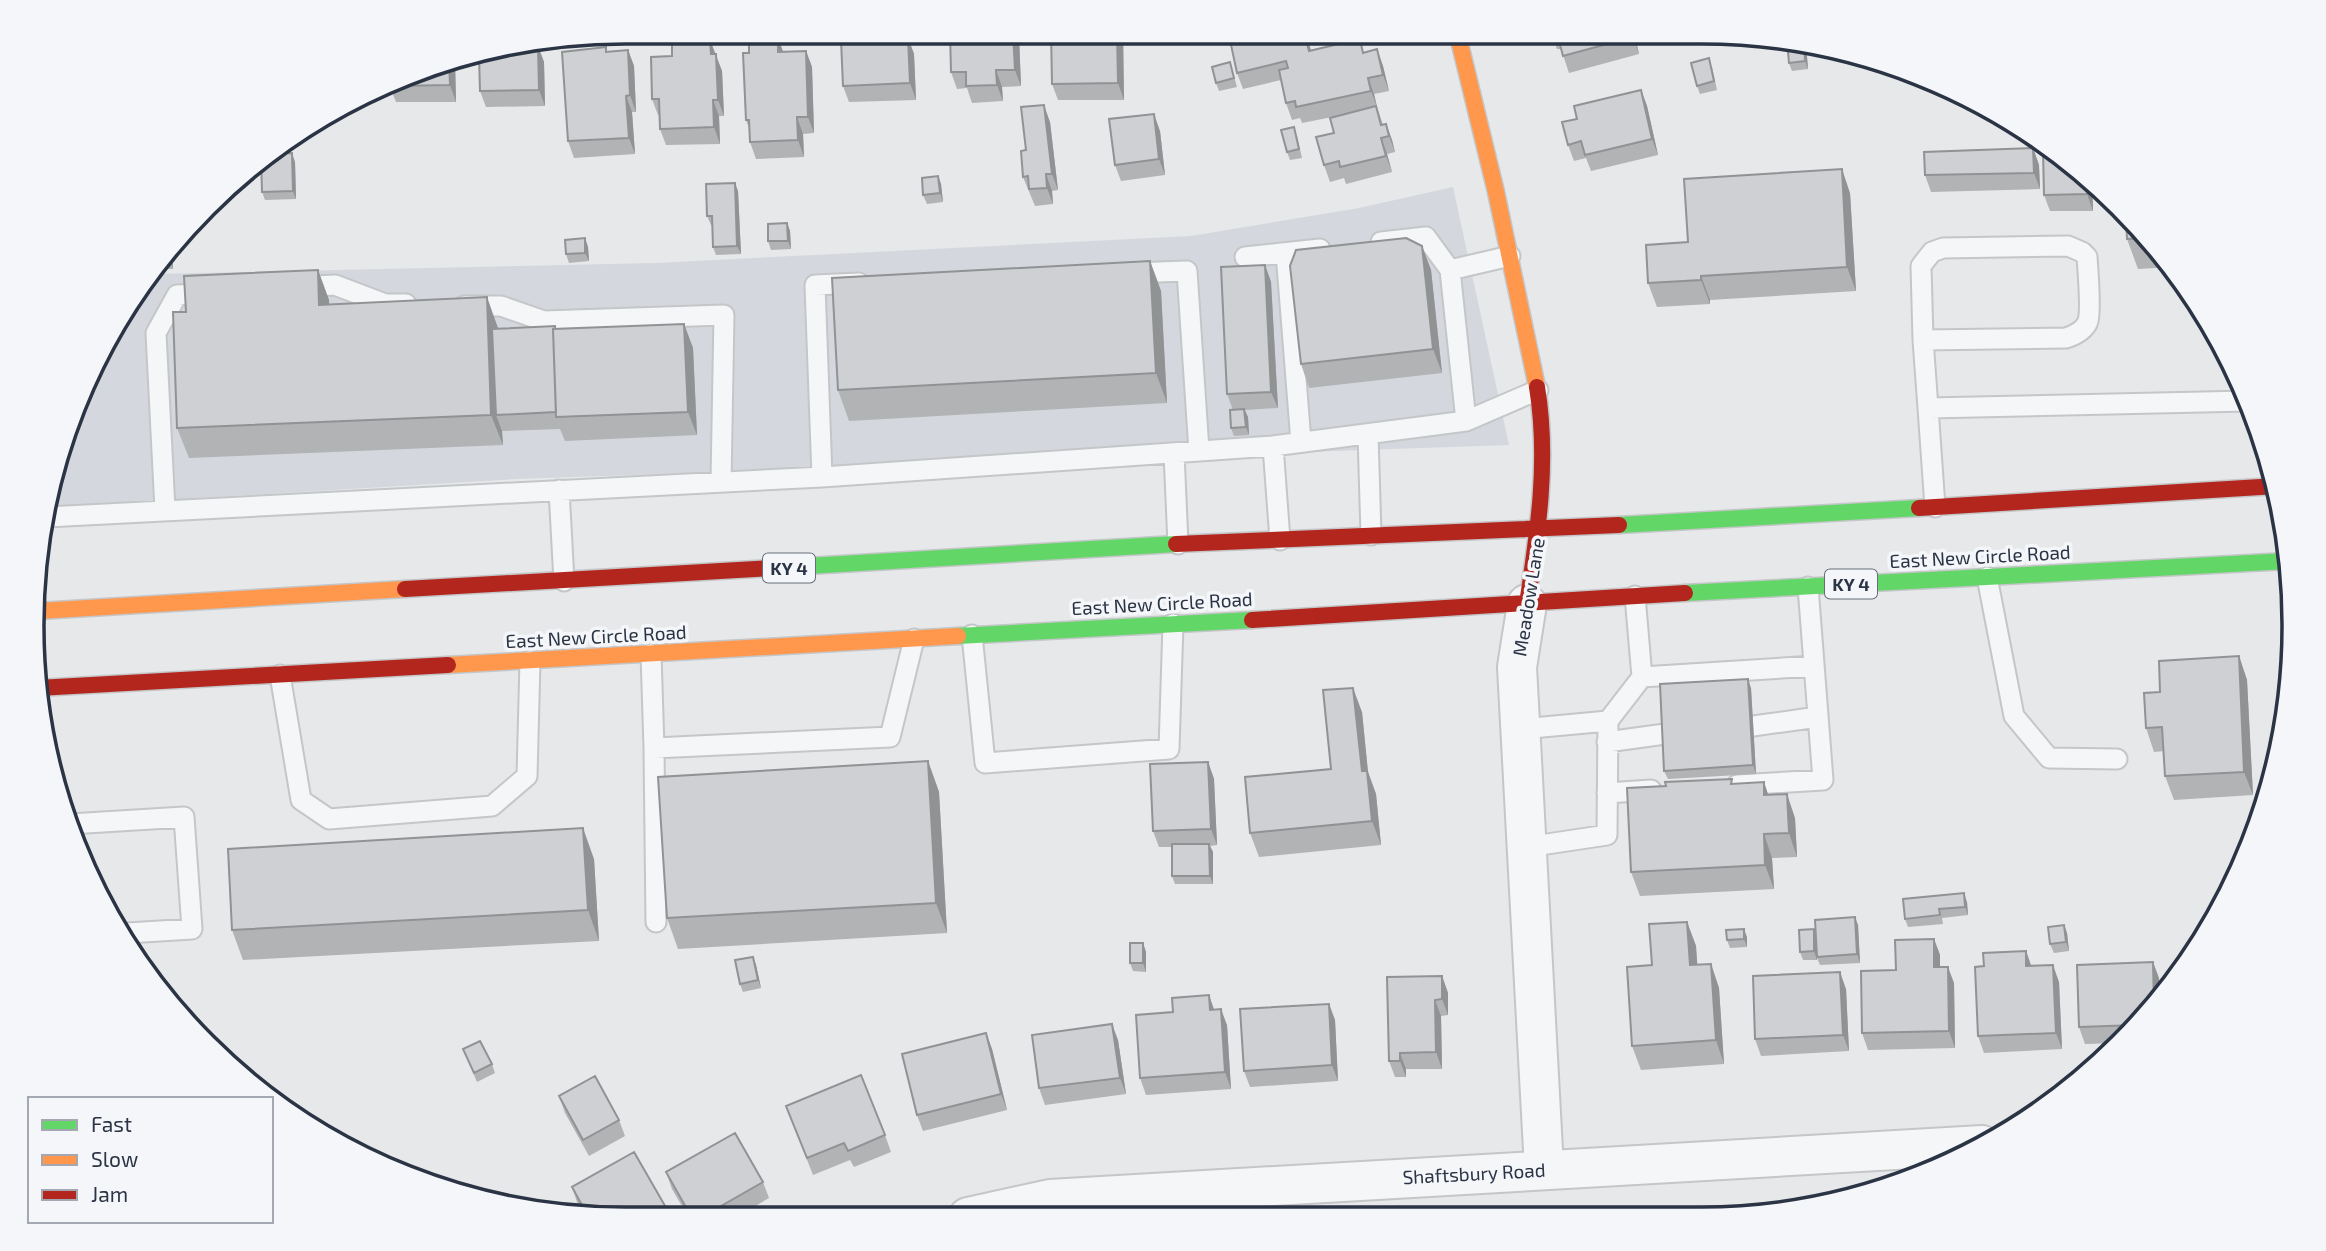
<svg xmlns="http://www.w3.org/2000/svg" width="2326" height="1251" font-family="'Exo 2',sans-serif">
  <style>
    .built { fill: #d4d7dd }
    .lines { fill: none; stroke-linecap: round; stroke-linejoin: round }
    .lane-casing { stroke: #c4c6c8; stroke-width: 23 }
    .street-casing { stroke: #c4c6c8; stroke-width: 42 }
    .fast-casing { stroke: #c4c6c8; stroke-width: 19 }
    .slow-casing { stroke: #c4c6c8; stroke-width: 19 }
    .jam-casing { stroke: #c4c6c8; stroke-width: 19 }
    .lane { stroke: #f5f6f7; stroke-width: 19 }
    .street { stroke: #f5f6f7; stroke-width: 38 }
    .fast { stroke: #63d668; stroke-width: 16 }
    .slow { stroke: #ff974d; stroke-width: 16 }
    .jam { stroke: #b3261e; stroke-width: 16 }
    .wall { fill: #b1b3b5 }
    .shaded-wall { fill: #909294 }
    .building { fill: #ced0d3; stroke: #909294; stroke-width: 2 }
    .labels { text-anchor: middle; dominant-baseline: central; stroke-width: 7; stroke-linejoin: round; paint-order: stroke }
    .shield { fill: #f4f6f9; stroke: #676e7b; stroke-width: 2 }
    .shield-label { font-size: 18px; font-weight: bold; fill: #2b3445 }
    .street-label { font-size: 19px; fill: #2b3445; stroke: #f4f6f9 }
    .rim { fill: none; stroke: #2b3445; stroke-width: 3.5 }
  </style>
  <rect width="100%" height="100%" fill="#e6e8ea"/>
  <path class="built" d="M1453,187L1509,445L517,479L48,507L52,472L131,296L152,274L655,263L1191,236L1359,208Z"/>
  <g class="lines">
    <defs>
      <path id="lane" d="M1381,242L1426,237L1450,270
        M1286,253L1301,442
        M1245,257L1320,249
        M1130,273L1187,271L1199,451
        M296,287L335,285L385,304H406
        M464,306H501L544,321L724,315L721,482
        M1923,340L2066,338C2075,335 2085,330 2088,321C2091,311 2088,270 2087,257L2082,252L2068,246L1943,248L1932,252L1921,266L1923,340L1928,408
        M1466,421L1450,270L1510,256
        M1368,434L1371,535
        M1273,446L1280,540
        M1174,453L1178,544
        M822,477L815,285L859,283
        M559,490L564,581
        M1935,507L1928,408L2248,401
        M165,510L156,333L177,295L210,293
        M47,517L822,477L1273,446L1466,421L1538,390
        M1987,577L2014,716L2049,758L2117,759
        M1635,596L1642,677
        M972,635L985,763L1169,749L1173,624
        M651,654L654,748L890,737L914,639
        M280,675L301,800L329,819L492,806L527,776L530,661
        M1608,721L1642,677L1814,666
        M1753,726L1818,717
        M1521,729L1608,721L1607,835L1527,847
        M1607,742L1665,734
        M654,748L656,922
        M1737,785L1823,780L1808,587
        M1607,793L1651,790
        M70,824L184,817L192,929L127,933"/>
      <path id="street" d="M1527,604L1517,667L1544,1169
        M968,1217L1050,1199L1982,1145"/>
      <path id="fast" d="M1619,525L1919,508
        M774,568L1176,544
        M1685,593L2289,561
        M958,636L1252,620"/>
      <path id="slow" d="M1457,32L1496,192L1537,387
        M38,611L405,589
        M448,665L958,636"/>
      <path id="jam" d="M1919,508L2277,486
        M1176,544L1619,525
        M405,589L774,568
        M1527,604C1538,532 1549,460 1537,387
        M1252,620L1685,593
        M38,688L448,665"/>
    </defs>
    <use href="#lane" class="lane-casing"/>
    <use href="#street" class="street-casing"/>
    <use href="#fast" class="fast-casing"/>
    <use href="#slow" class="slow-casing"/>
    <use href="#jam" class="jam-casing"/>
    <use href="#lane" class="lane"/>
    <use href="#street" class="street"/>
    <use href="#fast" class="fast"/>
    <use href="#slow" class="slow"/>
    <use href="#jam" class="jam"/>
  </g>
  <path class="wall" d="M950,32H1017L1019,36L1021,86L1002,87L1003,101L972,103L967,88L957,89L951,72Z
    M1123,32L1124,100H1058L1052,84Z
    M1551,33H1634L1639,54L1569,73L1561,49H1557Z
    M1741,33L1766,37L1745,44Z
    M778,38L783,52L806,51L812,67L814,133L803,134L804,157L756,159L750,142L749,128L746,120L749,53Z
    M908,38L914,54L916,100L849,102L843,86Z
    M710,40L722,71L724,116H719L720,144L666,145L660,129L659,115H658L652,99L672,56Z
    M1308,40L1311,50L1365,52L1377,49L1383,66L1389,91L1374,94L1377,107L1383,125L1386,124L1392,140L1395,152L1387,154L1392,172L1346,184L1344,178L1330,182L1324,165L1334,133L1337,116L1302,123L1300,118L1292,120L1286,103L1281,80L1243,89L1237,73Z
    M1783,40L1806,44L1808,69L1792,71L1789,63L1787,50H1786Z
    M538,46L544,62L545,106L486,107L480,91Z
    M606,47L607,51L628,50L634,66L636,112H632L635,154L574,158L568,141Z
    M1873,59L1889,66L1876,67Z
    M455,60L456,102H396L390,87L434,63Z
    M1230,62L1237,87L1219,91L1216,83Z
    M1712,67L1717,90L1700,94L1697,86Z
    M1641,90L1647,106L1658,155L1591,171L1586,158L1574,161L1568,145L1577,119Z
    M368,99V104H357Z
    M1050,122L1058,190L1052,191L1053,204L1035,206L1023,177L1026,150Z
    M1160,131L1165,175L1121,181L1115,165Z
    M1297,136L1302,158L1290,160L1287,152Z
    M2033,148L2039,165L2040,189L1931,192L1925,175Z
    M295,162L296,199L265,200L262,192Z
    M938,176L941,184L943,202L927,204L923,195Z
    M2092,179L2093,211H2050L2044,195Z
    M738,191L741,254L716,255L713,247L712,225H711L707,216Z
    M1850,193L1856,291L1710,300V304L1657,307L1648,283L1688,242Z
    M2126,215L2172,264L2174,267L2138,269L2127,239Z
    M787,223L790,231L791,249L771,250L768,241Z
    M585,238L588,247L589,261L569,263L566,254Z
    M1422,246L1431,270L1442,373L1309,388L1301,364Z
    M172,252L173,269H156Z
    M1150,261L1161,291L1167,403L849,421L838,390Z
    M1265,265L1271,282L1278,408L1245,410L1248,417L1249,435L1234,436L1231,428L1233,410L1227,394Z
    M318,270L329,300V304L498,329H556L684,324L693,348L697,435L565,441L560,429L502,431L503,445L189,458L177,428L186,312Z
    M2239,656L2247,680L2253,795L2174,800L2165,776L2164,751L2154,752L2146,728L2160,692Z
    M1751,688L1756,774L1668,779L1664,771Z
    M1362,712L1368,772L1376,794L1381,845L1259,857L1250,833L1331,769Z
    M928,761L939,792L947,933L678,949L667,918Z
    M1208,762L1214,779L1217,845L1210,846L1213,852V884H1175L1172,876V847H1159L1153,831Z
    M1764,782L1768,795L1795,818L1797,857L1772,858L1774,889L1640,896L1631,872L1733,784Z
    M594,859L599,941L243,960L232,930Z
    M1967,902L1968,915L1942,918L1943,924L1908,927L1905,919Z
    M1687,922L1696,946L1697,965L1711,964L1719,988L1724,1064L1641,1070L1632,1046L1652,965Z
    M1858,925L1860,963L1820,965L1817,958V960H1803L1800,952L1816,933Z
    M2064,925L2067,933L2069,951L2054,953L2050,944Z
    M1747,937V947L1730,948L1727,940Z
    M1934,939L1940,955V967L1954,983L1955,1048L1868,1050L1862,1033L1896,970Z
    M1143,943L1146,952V972L1133,971L1130,963Z
    M2026,951L2031,966L2059,982L2062,1049L1984,1053L1978,1036L1984,966Z
    M753,957L756,965L761,988L743,992L740,984Z
    M1442,976L1448,993V1015L1441,1016L1442,1069H1406V1077H1395L1389,1061Z
    M2159,978L2147,1017L2118,1043L2085,1044L2079,1027Z
    M1846,989L1849,1051L1761,1056L1755,1039Z
    M1329,1004L1335,1020L1338,1081L1250,1087L1244,1071Z
    M1214,1009L1227,1025L1231,1089L1146,1095L1140,1078Z
    M986,1033L992,1049L1007,1110L923,1131L917,1115Z
    M1118,1040L1126,1094L1045,1105L1039,1088Z
    M463,1049L492,1064L495,1073L477,1082Z
    M559,1096L619,1120L625,1136L589,1156L565,1113Z
    M786,1106L885,1135L891,1152L854,1167L850,1160L813,1175Z
    M666,1172L763,1182L769,1198L735,1218H689L672,1189Z
    M572,1187L672,1218L579,1208Z"/>
  <path class="shaded-wall" d="M1013,32H1017L1019,36L1021,86L1015,70Z
    M1117,32H1123L1124,100L1118,83Z
    M1304,32H1305L1308,40L1315,67L1309,51Z
    M1632,33H1634L1639,54L1633,37Z
    M778,38L784,54L778,52Z
    M908,38L914,54L916,100L910,83Z
    M710,40L722,71L724,116L718,100L711,54Z
    M1804,43L1806,44L1808,69L1805,61Z
    M538,46L544,62L545,106L539,90Z
    M1377,49L1383,66L1389,91L1383,75Z
    M628,50L634,66L636,112L630,95Z
    M806,51L812,67L814,133L808,117Z
    M455,60L456,102L450,85L449,61Z
    M996,70L1002,87L1003,101L997,85Z
    M1368,78L1374,94L1377,107L1371,91Z
    M1641,90L1647,106L1658,155L1652,139Z
    M626,96L632,112L635,154L629,138Z
    M713,100L719,116L720,144L714,127Z
    M1044,105L1050,122L1058,190L1052,174Z
    M1154,114L1160,131L1165,175L1159,159Z
    M797,117L803,134L804,157L798,140Z
    M1386,124L1392,140L1395,152L1389,136Z
    M1381,138L1387,154L1392,172L1386,156Z
    M2033,148L2039,165L2040,189L2034,173Z
    M292,153L295,162L296,199L293,191Z
    M1842,169L1850,193L1856,291L1847,267Z
    M1046,174L1052,191L1053,204L1047,188Z
    M2087,175L2092,179L2093,211L2087,194Z
    M938,176L941,184L943,202L940,193Z
    M735,183L738,191L741,254L737,246Z
    M787,223L790,231L791,249L788,241Z
    M585,238L588,247L589,261L585,253Z
    M1422,246L1431,270L1442,373L1433,349Z
    M172,252L173,269L170,261V255Z
    M1150,261L1161,291L1167,403L1156,373Z
    M1265,265L1271,282L1278,408L1271,392Z
    M318,270L329,300L330,335L319,305Z
    M1701,276L1710,300V304L1701,280Z
    M487,297L498,328L501,415H496L502,431L503,445L491,415Z
    M684,324L693,348L697,435L688,412Z
    M1244,409L1248,417L1249,435L1246,427Z
    M2239,656L2247,680L2253,795L2244,772Z
    M1748,679L1751,688L1756,774L1753,765Z
    M1353,688L1362,712L1368,772L1376,794L1381,845L1372,821L1362,771Z
    M928,761L939,792L947,933L936,903Z
    M1208,762L1214,779L1217,845L1211,829Z
    M1764,782L1772,806L1764,795Z
    M1787,794L1795,818L1797,857L1789,833Z
    M583,828L594,859L599,941L588,910Z
    M1764,834L1772,858L1774,889L1765,865Z
    M1209,844L1213,852V884L1210,876Z
    M1964,893L1967,902L1968,915L1965,907Z
    M1855,917L1858,925L1860,963L1857,954Z
    M1687,922L1696,946L1699,989L1690,965Z
    M2064,925L2067,933L2069,951L2066,942Z
    M1744,929L1747,937V947L1744,939Z
    M1814,929L1817,937V960L1814,951Z
    M1934,939L1940,955V983L1934,967Z
    M1143,943L1146,952V972L1143,963Z
    M2026,951L2032,968L2026,966Z
    M753,957L756,965L761,988L758,980Z
    M2153,962L2159,978L2160,1000L2154,1007Z
    M1711,964L1719,988L1724,1064L1716,1040Z
    M2053,965L2059,982L2062,1049L2056,1033Z
    M1948,967L1954,983L1955,1048L1949,1031Z
    M1840,972L1846,989L1849,1051L1843,1035Z
    M1442,976L1448,993V1015L1442,999Z
    M1209,995L1215,1012L1210,1010Z
    M1435,1000L1441,1016L1442,1069L1436,1052Z
    M1329,1004L1335,1020L1338,1081L1332,1065Z
    M1221,1009L1227,1025L1231,1089L1225,1072Z
    M1112,1024L1118,1040L1126,1094L1120,1078Z
    M986,1033L992,1049L1007,1110L1001,1094Z
    M1400,1053L1406,1069V1077L1400,1061Z"/>
  <path class="building" d="M950,32H1013L1015,70H996L997,85L966,86V72H951Z
    M1051,32H1117L1118,83L1052,84Z
    M1262,32H1304L1309,51L1360,39L1363,53L1377,49L1383,75L1368,78L1371,91L1296,107L1295,101L1286,103L1279,70L1288,68L1286,61L1237,73L1230,40Z
    M1557,33H1632L1633,37L1563,56Z
    M778,38V52L806,51L808,117H797L798,140L750,142L749,120H746L743,53H749V39Z
    M908,38L910,83L843,86L841,40Z
    M710,40L711,54H716L718,100H713L714,127L660,129L659,99H652L651,57L672,56V42Z
    M1783,40L1804,43L1805,61L1789,63L1787,41H1783Z
    M538,46L539,90L480,91L479,56Z
    M606,47V52L628,50L630,95L626,96L629,138L568,141L562,52Z
    M1709,58L1714,81L1697,86L1691,63Z
    M449,61L450,85L392,86L434,63Z
    M1230,62L1234,78L1216,83L1212,67Z
    M1641,90L1652,139L1585,155L1581,141L1568,145L1562,122L1577,119L1574,106Z
    M1044,105L1052,174H1046L1047,188L1029,189L1028,176L1023,177L1021,151L1026,150L1021,107Z
    M1376,106L1381,125L1386,124L1389,136L1381,138L1386,156L1340,167L1339,161L1324,165L1316,137L1334,133L1330,118Z
    M1154,114L1159,159L1115,165L1109,119Z
    M1294,127L1299,149L1287,152L1281,130Z
    M2033,148L2034,173L1925,175L1924,152Z
    M2043,151H2053L2087,175V194L2044,195Z
    M292,153L293,191L262,192L261,158L265,154Z
    M1842,169L1847,267L1701,276V280L1648,283L1646,245L1688,242L1684,179Z
    M938,176L940,193L923,195L922,178Z
    M735,183L737,246L713,247L712,216H707L706,184Z
    M2126,215L2147,238L2127,239Z
    M787,223L788,241H768V224Z
    M585,238V253L566,254L565,240Z
    M1406,238L1422,246L1433,349L1301,364L1290,266L1296,250Z
    M170,255V261H164Z
    M1150,261L1156,373L838,390L832,278Z
    M1265,265L1271,392L1227,394L1221,267Z
    M318,270L319,305L487,297L491,415L177,428L173,312H186L184,276Z
    M684,324L688,412L556,417L553,329Z
    M555,326V329H553L556,412L496,415L492,329Z
    M1244,409L1246,427L1231,428L1230,410Z
    M2239,656L2244,772L2165,776L2162,727L2146,728L2144,693L2160,692L2159,661Z
    M1748,679L1753,765L1664,771L1660,684Z
    M1353,688L1362,771H1367L1372,821L1250,833L1245,777L1331,769L1323,690Z
    M928,761L936,903L667,918L658,777Z
    M1208,762L1211,829L1153,831L1150,764Z
    M1732,779L1731,784L1764,782V795L1787,794L1789,833L1764,834L1765,865L1631,872L1627,788L1666,786L1665,782Z
    M583,828L588,910L232,930L228,849Z
    M1172,844H1209L1210,876H1172Z
    M1964,893L1965,907L1939,909L1940,915L1905,919L1903,899Z
    M1855,917L1857,954L1817,957L1815,920Z
    M1687,922L1690,965L1711,964L1716,1040L1632,1046L1627,967L1652,965L1649,924Z
    M2064,925L2066,942L2050,944L2048,927Z
    M1744,929V939L1727,940L1726,930Z
    M1814,929V951L1800,952L1799,930Z
    M2195,935H2206L2196,949Z
    M1934,939V967H1948L1949,1031L1862,1033L1861,971L1896,970L1895,940Z
    M1130,943H1143V963H1130Z
    M2026,951V966L2053,965L2056,1033L1978,1036L1975,967L1984,966L1983,953Z
    M753,957L758,980L740,984L735,960Z
    M2153,962L2154,1007L2147,1017L2138,1025L2079,1027L2077,965Z
    M1840,972L1843,1035L1755,1039L1753,976Z
    M1442,976V999L1435,1000L1436,1052L1400,1053V1061H1389L1387,977Z
    M1209,995L1210,1010L1221,1009L1225,1072L1140,1078L1136,1015L1173,1012L1172,998Z
    M1329,1004L1332,1065L1244,1071L1240,1009Z
    M1112,1024L1120,1078L1039,1088L1032,1035Z
    M986,1033L1001,1094L917,1115L902,1054Z
    M480,1041L492,1064L474,1073L463,1049Z
    M861,1075L885,1135L848,1151L844,1143L807,1158L786,1106Z
    M595,1076L619,1120L583,1140L559,1096Z
    M735,1133L763,1182L700,1218H692L666,1172Z
    M634,1152L672,1218H587L567,1215L583,1207L572,1187Z"/>
  <g class="labels">
    <g class="shield">
      <rect x="763" y="553.5" width="52" height="29" rx="5"/>
      <rect x="1825" y="569.5" width="52" height="29" rx="5"/>
    </g>
    <g class="shield-label">
      <text x="789" y="568">KY 4</text>
      <text x="1851" y="584">KY 4</text>
    </g>
    <g class="street-label">
      <text transform="translate(1980 556) rotate(-3)">East New Circle Road</text>
      <text transform="translate(1528 597) rotate(-81)">Meadow Lane</text>
      <text transform="translate(1162 603) rotate(-3)">East New Circle Road</text>
      <text transform="translate(596 636) rotate(-3)">East New Circle Road</text>
      <text transform="translate(1474 1173) rotate(-3)">Shaftsbury Road</text>
    </g>
  </g>
  <path d="M0 0H2326V1251H0ZM625 44H1701A581 581 0 0 1 2282 625V626A581 581 0 0 1 1701 1207H625A581 581 0 0 1 44 626V625A581 581 0 0 1 625 44Z" fill="#f4f6f9" fill-rule="evenodd"/>
  <path class="rim" d="M625 44H1701A581 581 0 0 1 2282 625V626A581 581 0 0 1 1701 1207H625A581 581 0 0 1 44 626V625A581 581 0 0 1 625 44Z"/>
  <rect x="28" y="1097" width="245" height="126" fill="#f4f6f9" stroke="#a4a8b1" stroke-width="2"/>
  <rect x="42" y="1120" width="35" height="10" fill="#63d668" stroke="#a4a8b1" stroke-width="2"/>
  <text x="91" y="1132" font-size="21" fill="#2b3445">Fast</text>
  <rect x="42" y="1155" width="35" height="10" fill="#ff974d" stroke="#a4a8b1" stroke-width="2"/>
  <text x="91" y="1167" font-size="21" fill="#2b3445">Slow</text>
  <rect x="42" y="1190" width="35" height="10" fill="#b3261e" stroke="#a4a8b1" stroke-width="2"/>
  <text x="91" y="1202" font-size="21" fill="#2b3445">Jam</text>
</svg>
